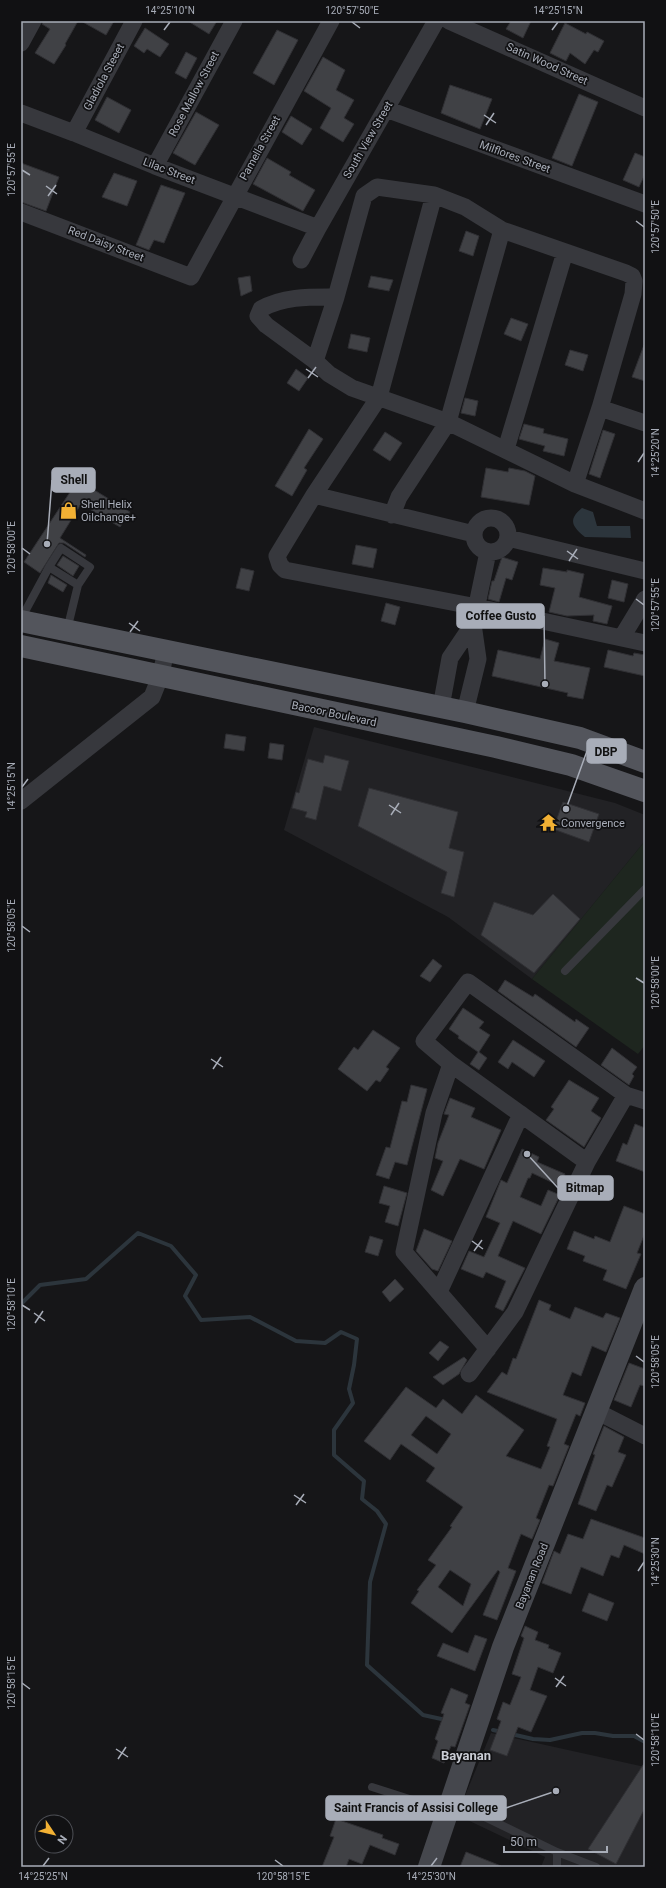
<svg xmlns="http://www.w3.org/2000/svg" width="666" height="1888" font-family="Roboto,sans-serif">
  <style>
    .built { fill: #222225 }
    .green { fill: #1e261f }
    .water { fill: #2c353c }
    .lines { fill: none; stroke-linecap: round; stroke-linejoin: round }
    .stream { stroke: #2c353c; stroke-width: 4 }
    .building { fill: #404145; stroke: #303034; fill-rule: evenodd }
    .lane { stroke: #37383d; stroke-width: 8 }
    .street { stroke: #37383d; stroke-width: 17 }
    .secondary { stroke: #45474d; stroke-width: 22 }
    .primary { stroke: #53555c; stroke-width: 22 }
    .ticks { fill: none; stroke: #a8adb8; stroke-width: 1.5 }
    .labels { text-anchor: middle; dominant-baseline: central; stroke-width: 3.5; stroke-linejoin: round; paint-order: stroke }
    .street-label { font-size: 11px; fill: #a8adb8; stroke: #111113 }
    .poi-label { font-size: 11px; fill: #a8adb8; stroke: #111113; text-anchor: start }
    .quarter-label { font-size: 13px; font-weight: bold; fill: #c9ccd4; stroke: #111113 }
    .leader { fill: none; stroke: #a8adb8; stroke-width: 1.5 }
    .callout-dot { fill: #a8adb8; stroke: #111113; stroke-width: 1.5 }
    .callout { fill: #a8adb8; stroke: #a8adb8; stroke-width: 1.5 }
    .callout-label { font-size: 12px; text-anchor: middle; font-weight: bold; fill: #111 }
    .neatline { fill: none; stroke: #a8adb8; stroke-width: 1.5 }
    .ticks-label { font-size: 10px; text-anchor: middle; fill: #a8adb8 }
  </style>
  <rect width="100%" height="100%" fill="#161618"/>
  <path class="built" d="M314,727L615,803L645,815V841L532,979L448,917L284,830Z
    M491,1733L645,1767V1867H541L545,1857L457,1815Z"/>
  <path class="green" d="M645,841V1045L638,1054L532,979Z"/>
  <path class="water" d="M582,508L593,512L597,526H630L631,538L585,537C573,527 567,520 582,508Z"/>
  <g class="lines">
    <path class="stream" d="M21,1304L40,1285L86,1279L138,1233L171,1246L196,1275L185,1296L201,1320L250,1317L296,1341L325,1343L341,1332L357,1339L354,1365L349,1389L353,1403L334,1430V1455L364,1481L362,1499L377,1511L386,1524L370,1582L367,1665L423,1715L446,1720
      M493,1730L502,1732
      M511,1734L533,1739L550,1740L582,1733H595L613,1736H634L645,1742"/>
  </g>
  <path class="building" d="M43,21H78L65,44L66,45L54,64L35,53L50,29L42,24Z
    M81,21H114L106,35Z
    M188,21H217L209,34Z
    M511,21H531L523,38L506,29Z
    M565,23L586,34L587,32L604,41L598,52L594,50L585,64L570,53L566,61L550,53Z
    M145,28L169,44L160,57L147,49L144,53L134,46Z
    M277,30L298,40L274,85L253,73Z
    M186,52L197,58L186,79L175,73Z
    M323,57L345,70L336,90L354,100L344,118L354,124L343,142L320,128L331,108L304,91Z
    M450,85L492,99L480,129L441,113Z
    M579,94L598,102L572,166L552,158Z
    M107,97L131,110L119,133L95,120Z
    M196,112L219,125L195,165L173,153Z
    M291,116L312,129L302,145L282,132Z
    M635,153L645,157V174L639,187L623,180Z
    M267,158L291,172L289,175L315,190L303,211L253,184Z
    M21,163L59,177L46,211L21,202Z
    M114,173L137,181L127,206L102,197Z
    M161,185L185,193L164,243L154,240L149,250L136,245Z
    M466,231L479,236L473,256L459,251Z
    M250,276L252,291L241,296L238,278Z
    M371,276L393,280L389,291L368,287Z
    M511,318L528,324L521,341L504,334Z
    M351,334L370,338L367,352L348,348Z
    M644,345H645V381L632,377Z
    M570,350L588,355L583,371L565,365Z
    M296,369L308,378L299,391L287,383Z
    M465,398L478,401L475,416L461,413Z
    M524,424L544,429L543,433L568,439L564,456L543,451L545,446L519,439Z
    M309,429L323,439L304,468L307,470L292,496L275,486Z
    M603,430L615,434L600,478L589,474Z
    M385,432L402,443L390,461L373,450Z
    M486,468L508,472L509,468L525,471L535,476L529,505L481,497Z
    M78,480L130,512L120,527L81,504L60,538L86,555L85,557L64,543H59L40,573L24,562Z
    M356,545L377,549L373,568L352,564Z
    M63,556L79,566L73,576L57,565Z
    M502,557L518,562L512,580L506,578L499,602L488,599L492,581H494Z
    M241,568L254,571L249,591L236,588Z
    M543,568L567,572V570L584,574L579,597L612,606L607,624L593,621L594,615L567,616L549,612L555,588L540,585Z
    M51,575L67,585L63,592L48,583Z
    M612,580L628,584L624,602L608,598Z
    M386,603L400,607L395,625L381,621Z
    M545,639L559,643L554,661L590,668L583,699L567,696L568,693L492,676L498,650L540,659Z
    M608,650L633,656L634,653L645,655V676L604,667Z
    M226,734L246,737L244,751L224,748Z
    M270,743L284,745L282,760L268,758Z
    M325,755L349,761L341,791L324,786L316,820L305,817L307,812L292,808L296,792L299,793L308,759L323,763Z
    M369,788L458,812L449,848L464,852L454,897L441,893L447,872L358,826Z
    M563,802L599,814L589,842L553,829Z
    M553,894L580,919L534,973L481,935L494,902L533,915Z
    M433,959L442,966L430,982L420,976Z
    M505,980L533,997L535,994L575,1022L576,1019L589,1028L576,1047L498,991Z
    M463,1008L484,1022L479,1028L490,1035L479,1052L487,1058L479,1070L470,1064L478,1052L458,1038L459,1036L449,1029Z
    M373,1030L400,1048L386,1067L389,1069L380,1082L376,1080L367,1091L338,1069L354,1047L358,1050Z
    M513,1040L545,1061L534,1077L512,1062L508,1069L498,1062Z
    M612,1048L637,1067L632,1074L634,1076L629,1085L601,1065Z
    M569,1080L599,1098L591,1111L601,1118L584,1147L546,1120L554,1109L551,1107Z
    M411,1085L427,1089L407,1165L395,1162L389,1179L376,1175L386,1147L390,1148L402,1101L407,1102Z
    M450,1098L475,1108L471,1117L501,1130L484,1169L460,1159L443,1196L431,1190L443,1161L435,1158L438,1143L449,1115L444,1114Z
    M635,1124L645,1128V1172L616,1161L623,1143L627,1145Z
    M522,1149L539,1157L537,1162L565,1174L560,1186L532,1173L530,1178H528L520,1197L541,1206L548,1190L560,1195L541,1234L513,1221L498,1256L525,1268L503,1311L495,1307L506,1281L486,1272L483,1278L461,1269L469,1251L484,1257L500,1223L486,1217L501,1180L507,1183Z
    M384,1186L407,1193L398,1226L385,1222L390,1206L379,1203Z
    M624,1206L645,1214V1233L637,1253L641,1254L626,1289L603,1280L607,1270L583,1261L585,1256L567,1249L574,1231L594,1239L595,1236L610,1242Z
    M424,1229L452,1241L438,1271L432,1269L416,1251Z
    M370,1236L383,1240L378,1256L365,1252Z
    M395,1279L404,1289L390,1302L382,1292Z
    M539,1300L551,1305L549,1310L570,1319L575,1307L603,1318L606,1313L620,1318L606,1352L592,1346L581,1376L572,1372L563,1395L585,1403L580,1416L576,1414L564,1444L569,1446L553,1486L549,1485L536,1518L540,1520L532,1539L521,1534L508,1568L516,1571L497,1620L483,1615L500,1572L498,1570L452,1633L411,1603L419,1591L417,1590L436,1565L428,1560L452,1527L450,1526L463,1507L426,1481L435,1468L401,1444L390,1460L364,1441L406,1387L436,1408L443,1399L462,1414L476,1395L524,1430L506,1456L541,1469L550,1447L547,1446L557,1419L487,1392L502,1372L507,1375L513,1358L516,1359ZM426,1416L451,1434L437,1454L411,1435ZM450,1570L471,1584L463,1606L438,1587Z
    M440,1341L449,1347L438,1361L429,1353Z
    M464,1357L467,1360L459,1374L443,1385L433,1377Z
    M629,1363L645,1369V1386L640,1385L631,1407L614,1400Z
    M604,1426L624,1437L618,1452L626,1455L612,1487L607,1485L596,1511L578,1504L595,1455L593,1454Z
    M591,1519L645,1538V1554L624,1545L619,1558L611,1555L603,1576L581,1567L571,1594L542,1583L554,1551L560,1554L568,1534L583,1539Z
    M589,1593L614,1603L607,1621L582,1611Z
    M525,1626L538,1632L535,1640L549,1645L548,1648L561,1653L553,1673L538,1667L530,1690L547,1696L531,1732L518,1727L507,1756L490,1750L501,1721L497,1719L503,1702L510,1705L521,1677L512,1674L524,1638L521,1636Z
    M475,1635L487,1639L475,1671L437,1656L443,1643L468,1653Z
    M451,1688L468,1695L465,1703L470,1705L455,1747L451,1746L444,1763L432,1758L438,1741L435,1739L444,1714L441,1713Z
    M645,1762V1808L616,1864L588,1849Z
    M336,1819L383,1835L382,1838L399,1844L395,1855L370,1845L362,1864L349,1859L346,1867H322L334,1837L330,1836Z
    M466,1852L501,1866V1867H460Z"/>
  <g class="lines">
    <path class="lane" d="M49,567L61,548L90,567L78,585L67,630
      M21,619L49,567L78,585
      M565,971L645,889
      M372,1787L447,1811
      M452,1805L466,1808L557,1852L596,1867
      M557,1867V1852"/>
    <path class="street" d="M449,21L645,108
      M21,43L33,21
      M386,109L645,204
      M21,113L74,133L155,166L318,228
      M74,133L134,21
      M155,166L234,21
      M434,195L379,397L314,495L277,556L280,565L285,570L477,607L645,643
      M21,212L191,277L331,21
      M301,260L318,228L436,21
      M336,297C311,297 284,296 261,309L258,316L266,325L315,361L329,374L352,388L448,422L575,484L645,511
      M315,361L336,297L364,196L377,187L434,195L465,207L502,230L626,273L632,276L634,281L633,294L600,408L575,484
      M600,408L645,423
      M506,449L565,252
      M314,495L474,534
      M392,515L399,497L448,422L502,230
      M474 535a17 17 0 1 1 34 0a17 17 0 1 1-34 0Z
      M508,538L645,571
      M622,637L645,599
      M441,707L450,658L473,624
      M465,712L478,659L473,624L488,552
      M21,801L152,697L160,677L166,652
      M451,1064L434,1113L404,1252L488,1349
      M587,1162L451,1064L424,1041L468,982L626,1095L645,1101
      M439,1292L521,1114
      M469,1374L515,1312L587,1162L626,1095
      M596,1411L645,1436"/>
    <path class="secondary" d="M429,1867L503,1647L645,1288"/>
    <path class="primary" d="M21,621L465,712L580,738L645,762
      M21,646L496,747L571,765L645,791"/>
  </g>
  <path class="ticks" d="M352,22L360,28M164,30L170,22M552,30L558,22M484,115L496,123M486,125L494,113M22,170L30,175M46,186L57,194M48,196L56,185M636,221L644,227M306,369L318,377M308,378L316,367M638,462L644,453M22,548L30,554M567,551L578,559M569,561L577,549M636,599L644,605M129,623L140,631M130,632L138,621M22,787L28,779M389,805L401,813M391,815L399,803M22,926L30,932M636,978L644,983M211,1059L223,1067M213,1069L221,1057M472,1241L483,1249M474,1251L482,1240M22,1305L30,1310M34,1313L45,1321M35,1323L43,1311M636,1356L644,1362M294,1495L306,1503M296,1505L304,1494M638,1571L644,1562M555,1678L566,1686M22,1683L30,1689M556,1687L564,1676M636,1734L644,1740M116,1749L128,1757M118,1759L126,1747M275,1860L283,1866M43,1866L49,1858M431,1866L437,1858"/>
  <defs>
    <symbol id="shop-bare" viewBox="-9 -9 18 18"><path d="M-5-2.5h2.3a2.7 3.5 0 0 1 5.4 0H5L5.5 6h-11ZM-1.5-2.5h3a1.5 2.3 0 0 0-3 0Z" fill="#f2b134" stroke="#111113" stroke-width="2.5" paint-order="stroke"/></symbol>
    <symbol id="temple-bare" viewBox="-9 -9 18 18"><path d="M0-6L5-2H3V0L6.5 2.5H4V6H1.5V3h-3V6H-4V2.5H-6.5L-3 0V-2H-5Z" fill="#f2b134" stroke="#111113" stroke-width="2.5" paint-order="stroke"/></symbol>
  </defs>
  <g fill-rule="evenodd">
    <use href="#shop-bare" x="56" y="498" width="25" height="25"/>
    <use href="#temple-bare" x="536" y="810" width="25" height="25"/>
  </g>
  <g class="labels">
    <g class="street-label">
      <text transform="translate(547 64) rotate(24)">Satin Wood Street</text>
      <text transform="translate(104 77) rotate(-62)">Gladiola Steeet</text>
      <text transform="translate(194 94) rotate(-62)">Rose Mallow Street</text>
      <text transform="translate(368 140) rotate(-60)">South View Street</text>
      <text transform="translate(260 148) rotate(-61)">Pamella Street</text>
      <text transform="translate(515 157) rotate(20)">Milflores Street</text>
      <text transform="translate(169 171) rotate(21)">Lilac Street</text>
      <text transform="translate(106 244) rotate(21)">Red Daisy Street</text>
      <text transform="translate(334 714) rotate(12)">Bacoor Boulevard</text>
      <text transform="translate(532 1576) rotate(-68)">Bayanan Road</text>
    </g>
    <g class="poi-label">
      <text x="81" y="504">Shell Helix<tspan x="81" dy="13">Oilchange+</tspan></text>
      <text x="561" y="823">Convergence</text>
    </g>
    <g class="quarter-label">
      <text x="466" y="1755">Bayanan</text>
    </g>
  </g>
  <path class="leader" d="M47 544L52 480M545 684L544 616M566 809L587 751M527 1154L558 1188M556 1791L506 1808"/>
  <g class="callout-dot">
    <circle cx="47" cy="544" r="4"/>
    <circle cx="545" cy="684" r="4"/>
    <circle cx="566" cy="809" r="4"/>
    <circle cx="527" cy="1154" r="4"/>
    <circle cx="556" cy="1791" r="4"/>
  </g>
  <g class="callout">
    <rect x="52" y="468" width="43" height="24" rx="4"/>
    <rect x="457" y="604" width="87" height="24" rx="4"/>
    <rect x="587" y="739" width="39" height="24" rx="4"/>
    <rect x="558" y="1176" width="55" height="24" rx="4"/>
    <rect x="326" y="1796" width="180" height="24" rx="4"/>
  </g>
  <g class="callout-label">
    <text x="74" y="484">Shell</text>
    <text x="501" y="620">Coffee Gusto</text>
    <text x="606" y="756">DBP</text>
    <text x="585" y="1192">Bitmap</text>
    <text x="416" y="1812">Saint Francis of Assisi College</text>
  </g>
  <rect width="666" height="1888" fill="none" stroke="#111113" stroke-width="44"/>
  <g transform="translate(54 1834) rotate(125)"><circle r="19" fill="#111113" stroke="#4d4f55"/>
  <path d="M0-3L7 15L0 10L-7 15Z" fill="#f2b134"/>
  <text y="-6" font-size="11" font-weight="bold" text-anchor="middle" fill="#a8adb8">N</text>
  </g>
  <path d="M504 1846v6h103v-6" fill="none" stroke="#a8adb8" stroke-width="2"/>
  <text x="510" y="1846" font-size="12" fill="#a8adb8" stroke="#111113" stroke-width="3" paint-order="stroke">50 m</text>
  <rect x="22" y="22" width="622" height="1844" class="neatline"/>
  <g class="ticks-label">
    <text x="170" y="14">14°25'10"N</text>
    <text x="352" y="14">120°57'50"E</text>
    <text x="558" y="14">14°25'15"N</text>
    <text transform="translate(11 170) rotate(-90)" y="4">120°57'55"E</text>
    <text transform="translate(655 227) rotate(-90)" y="4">120°57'50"E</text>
    <text transform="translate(655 453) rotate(-90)" y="4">14°25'20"N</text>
    <text transform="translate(11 548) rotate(-90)" y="4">120°58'00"E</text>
    <text transform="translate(655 605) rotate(-90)" y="4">120°57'55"E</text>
    <text transform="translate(11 787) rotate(-90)" y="4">14°25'15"N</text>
    <text transform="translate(11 926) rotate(-90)" y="4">120°58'05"E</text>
    <text transform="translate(655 983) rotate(-90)" y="4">120°58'00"E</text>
    <text transform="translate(11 1305) rotate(-90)" y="4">120°58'10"E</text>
    <text transform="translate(655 1362) rotate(-90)" y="4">120°58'05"E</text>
    <text transform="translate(655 1562) rotate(-90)" y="4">14°25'30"N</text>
    <text transform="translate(11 1683) rotate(-90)" y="4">120°58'15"E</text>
    <text transform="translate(655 1740) rotate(-90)" y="4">120°58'10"E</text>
    <text x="43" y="1880">14°25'25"N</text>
    <text x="283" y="1880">120°58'15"E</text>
    <text x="431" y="1880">14°25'30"N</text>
  </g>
</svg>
